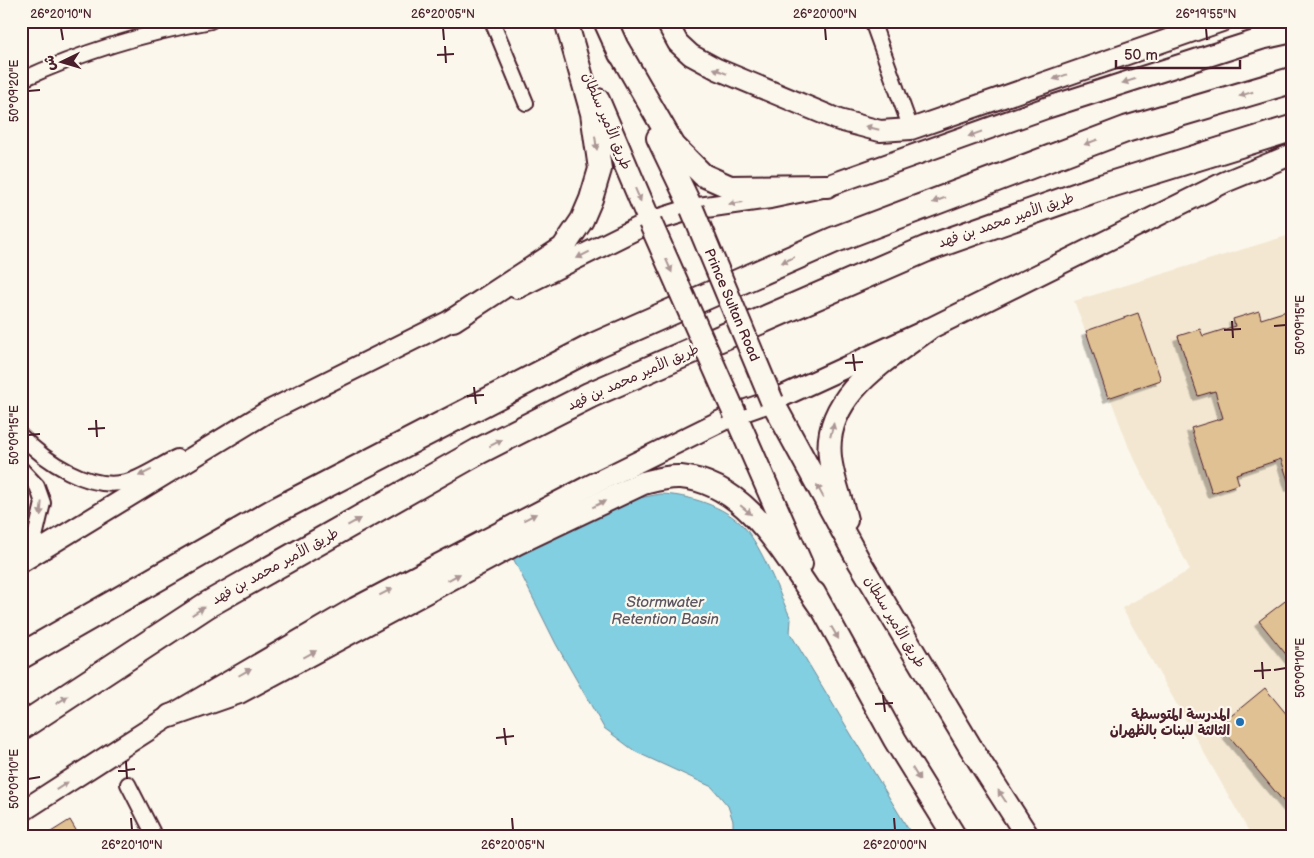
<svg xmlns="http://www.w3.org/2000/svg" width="1314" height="858" font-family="'Balsamiq Sans','Playpen Sans Arabic',sans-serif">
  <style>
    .built { fill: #f3e7d1 }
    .water { fill: #82cfe1; stroke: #6c8998 }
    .building { fill: #e0c193; stroke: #4a1f2b; filter: url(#shadow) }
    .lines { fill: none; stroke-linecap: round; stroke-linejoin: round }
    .street-casing { stroke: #4a1f2b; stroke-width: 18 }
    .secondary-casing { stroke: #4a1f2b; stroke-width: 24 }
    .primary-casing { stroke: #4a1f2b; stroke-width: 26 }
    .highway-casing { stroke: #4a1f2b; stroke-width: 29 }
    .street { stroke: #fbf7ec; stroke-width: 14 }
    .secondary { stroke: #fbf7ec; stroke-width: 20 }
    .primary { stroke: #fbf7ec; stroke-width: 22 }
    .highway { stroke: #fbf7ec; stroke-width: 25 }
    .primary-bridge-casing { stroke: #4a1f2b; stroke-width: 26; stroke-linecap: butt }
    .primary-bridge { stroke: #fbf7ec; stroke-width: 22 }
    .oneway { fill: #ab9695 }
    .ticks { fill: none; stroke: #4a1f2b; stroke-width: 2 }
    .poi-dot { fill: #1f6fb2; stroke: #fbf7ec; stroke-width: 2 }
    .labels { text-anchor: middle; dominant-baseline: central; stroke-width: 4.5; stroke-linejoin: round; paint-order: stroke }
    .street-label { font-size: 14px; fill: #4a1f2b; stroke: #fbf7ec }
    .poi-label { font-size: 14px; font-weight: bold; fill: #4a1f2b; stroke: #fbf7ec; text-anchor: end }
    .water-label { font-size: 15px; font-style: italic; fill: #5b5462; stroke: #fbf7ec }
    .neatline { fill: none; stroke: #4a1f2b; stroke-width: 2 }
    .ticks-label { font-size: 12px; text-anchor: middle; fill: #4a1f2b }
  </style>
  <defs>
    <filter id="shadow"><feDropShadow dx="-4.5" dy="4.5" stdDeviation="0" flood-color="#0004"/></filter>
  </defs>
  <rect width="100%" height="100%" fill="#fbf7ec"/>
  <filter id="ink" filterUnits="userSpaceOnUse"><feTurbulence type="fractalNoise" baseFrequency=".02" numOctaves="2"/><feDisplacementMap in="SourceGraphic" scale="10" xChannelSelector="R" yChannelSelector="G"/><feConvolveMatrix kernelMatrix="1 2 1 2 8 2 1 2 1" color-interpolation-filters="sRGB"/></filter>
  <g filter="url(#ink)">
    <path class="built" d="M1293,234V837H1252L1122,608L1190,570L1129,448L1074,301Z"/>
    <path class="water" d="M661,494C688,495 725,506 744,527C762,547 779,593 791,619L790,633L913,837H733V821L728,806L712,787L636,752L604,728L556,644L513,558L622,501Z"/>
    <path class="building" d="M1293,309V486L1290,487L1281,459L1236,474L1239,484L1212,493L1191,428L1223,418L1215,391L1198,396L1178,336L1200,329L1203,336L1235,326L1233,319L1259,311L1261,319Z
      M1138,313L1161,380L1108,398L1086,331Z
      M1293,595V663L1259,621Z
      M1265,688L1293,722V813L1220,725Z
      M70,820L80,837H43Z"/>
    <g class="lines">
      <defs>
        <path id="street" d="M492,21L526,103
          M872,21L911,129
          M21,80C82,52 145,33 211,21
          M21,436C45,461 89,491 126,482C141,479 162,464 177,457
          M21,469L37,486L43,503L35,537L21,550
          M128,784L155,837"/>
        <path id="secondary" d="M666,21L678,43L691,55L717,69L839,120L880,131L911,129L1222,21
          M517,288L650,222L692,209L770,198L827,186L1046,108L1261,39L1293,32
          M21,562L267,412L466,313
          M21,812L170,716L355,608L587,487L735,414L772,401L927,330L1225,182L1293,154"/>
        <path id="primary" d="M605,21L620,54
          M614,42L674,146L703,175L730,187L827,186
          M598,100L650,222
          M658,138L692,209
          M453,320L563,248L582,220L591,199L600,169L592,113L568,28
          M772,401L859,561L971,748L1028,837
          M735,414L801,564
          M846,520C841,499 832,478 830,457C823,396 885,361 927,330
          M814,593L895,740L955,837
          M170,716L239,692L517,543L643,483C655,480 668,476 681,477C748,483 785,557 820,606"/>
        <path id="highway" d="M21,656L273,512L596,345L834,240L1127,129L1293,80
          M21,727L207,605L479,451L590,395L926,249L1096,189L1293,128"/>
      </defs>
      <use href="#street" class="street-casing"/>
      <use href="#secondary" class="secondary-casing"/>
      <use href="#primary" class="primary-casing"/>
      <use href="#highway" class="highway-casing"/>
      <use href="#street" class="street"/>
      <use href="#secondary" class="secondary"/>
      <use href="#primary" class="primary"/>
      <use href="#highway" class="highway"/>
      <defs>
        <path id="primary-bridge" d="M692,209L772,401
          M650,222L735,414"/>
      </defs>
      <use href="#primary-bridge" class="primary-bridge-casing"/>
      <use href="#primary-bridge" class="primary-bridge"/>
    </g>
    <defs><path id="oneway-solid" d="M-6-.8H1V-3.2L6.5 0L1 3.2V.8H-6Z" transform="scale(1.25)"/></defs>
    <g class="oneway">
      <use href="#oneway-solid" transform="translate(720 71) rotate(-157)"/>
      <use href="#oneway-solid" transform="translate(1060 77) rotate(160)"/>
      <use href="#oneway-solid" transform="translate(1129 81) rotate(162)"/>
      <use href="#oneway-solid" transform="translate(1246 94) rotate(163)"/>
      <use href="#oneway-solid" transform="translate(872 128) rotate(-166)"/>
      <use href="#oneway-solid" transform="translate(975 134) rotate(160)"/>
      <use href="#oneway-solid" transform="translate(1091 142) rotate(159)"/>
      <use href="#oneway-solid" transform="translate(596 143) rotate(82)"/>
      <use href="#oneway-solid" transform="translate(638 195) rotate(67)"/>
      <use href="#oneway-solid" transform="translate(939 200) rotate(159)"/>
      <use href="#oneway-solid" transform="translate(736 203) rotate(172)"/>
      <use href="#oneway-solid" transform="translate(583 255) rotate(153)"/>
      <use href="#oneway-solid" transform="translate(788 260) rotate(156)"/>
      <use href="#oneway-solid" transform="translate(669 266) rotate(66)"/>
      <use href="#oneway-solid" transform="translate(832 430) rotate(-76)"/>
      <use href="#oneway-solid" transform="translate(496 443) rotate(-27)"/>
      <use href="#oneway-solid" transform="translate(145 473) rotate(154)"/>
      <use href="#oneway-solid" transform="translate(820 491) rotate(-118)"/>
      <use href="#oneway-solid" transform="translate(599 504) rotate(-26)"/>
      <use href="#oneway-solid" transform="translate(41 509) rotate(95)"/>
      <use href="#oneway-solid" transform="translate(746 510) rotate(40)"/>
      <use href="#oneway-solid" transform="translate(530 517) rotate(-27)"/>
      <use href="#oneway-solid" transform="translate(354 522) rotate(-29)"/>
      <use href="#oneway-solid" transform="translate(454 577) rotate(-28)"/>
      <use href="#oneway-solid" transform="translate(386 592) rotate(-27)"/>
      <use href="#oneway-solid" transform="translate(198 611) rotate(-33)"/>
      <use href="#oneway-solid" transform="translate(835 633) rotate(60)"/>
      <use href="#oneway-solid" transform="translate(310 654) rotate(-28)"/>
      <use href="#oneway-solid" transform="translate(245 672) rotate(-30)"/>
      <use href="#oneway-solid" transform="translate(62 700) rotate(-33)"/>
      <use href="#oneway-solid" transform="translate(916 774) rotate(58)"/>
      <use href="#oneway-solid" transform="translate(62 786) rotate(-33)"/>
      <use href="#oneway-solid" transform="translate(1002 796) rotate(-123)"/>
    </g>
  </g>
  <path class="ticks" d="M61,28L63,40M443,28L444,40M825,28L826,40M1206,28L1207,40M445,46L446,63M437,55L454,54M28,91L40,90M1232,321L1233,338M1274,326L1286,325M1224,330L1241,329M853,354L855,371M845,363L863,362M474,387L476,404M467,396L484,395M96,420L97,437M88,429L105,428M28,435L40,434M1262,662L1263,679M1274,670L1286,668M1254,671L1271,670M883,695L885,712M875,704L893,703M504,728L506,745M496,738L514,736M126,761L127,779M118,771L135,769M28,779L40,777M131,818L132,830M512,818L513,830M894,818L895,830"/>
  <circle class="poi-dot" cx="1240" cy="722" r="5"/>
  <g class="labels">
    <g class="street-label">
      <text transform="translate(607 121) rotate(67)">طريق الأمير سلطان</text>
      <text transform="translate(1006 220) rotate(-19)">طريق الأمير محمد بن فهد</text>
      <text transform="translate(732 305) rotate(67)">Prince Sultan Road</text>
      <text transform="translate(633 377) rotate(-24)">طريق الأمير محمد بن فهد</text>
      <text transform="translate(275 566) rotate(-29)">طريق الأمير محمد بن فهد</text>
      <text transform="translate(895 622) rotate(59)">طريق الأمير سلطان</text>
    </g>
    <g class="poi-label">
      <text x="1230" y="714">المدرسة المتوسطة<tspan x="1230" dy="16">الثالثة للبنات بالظهران</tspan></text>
    </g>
    <g class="water-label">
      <text x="665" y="602">Stormwater<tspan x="665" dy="17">Retention Basin</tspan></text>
    </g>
  </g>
  <rect width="1314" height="858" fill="none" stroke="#fbf7ec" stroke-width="55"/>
  <g transform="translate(62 62) rotate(265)" stroke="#fbf7ec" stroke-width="4" paint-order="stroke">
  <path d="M0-4L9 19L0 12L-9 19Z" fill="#4a1f2b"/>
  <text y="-8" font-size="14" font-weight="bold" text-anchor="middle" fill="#4a1f2b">ش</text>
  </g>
  <path d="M1116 60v8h124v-8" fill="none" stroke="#4a1f2b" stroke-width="2.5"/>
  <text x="1124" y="60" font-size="15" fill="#4a1f2b" stroke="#fbf7ec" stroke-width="4" paint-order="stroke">50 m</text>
  <rect x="28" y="28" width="1258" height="802" class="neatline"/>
  <g class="ticks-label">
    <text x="61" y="18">26°20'10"N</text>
    <text x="443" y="18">26°20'05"N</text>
    <text x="825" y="18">26°20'00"N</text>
    <text x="1206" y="18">26°19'55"N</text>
    <text transform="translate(14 91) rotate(-90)" y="4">50°09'20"E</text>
    <text transform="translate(1300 325) rotate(-90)" y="4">50°09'15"E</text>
    <text transform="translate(14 435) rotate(-90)" y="4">50°09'15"E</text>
    <text transform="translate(1300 668) rotate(-90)" y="4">50°09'10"E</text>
    <text transform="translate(14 779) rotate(-90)" y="4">50°09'10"E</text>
    <text x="132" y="849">26°20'10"N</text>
    <text x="513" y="849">26°20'05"N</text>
    <text x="895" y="849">26°20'00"N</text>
  </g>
</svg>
